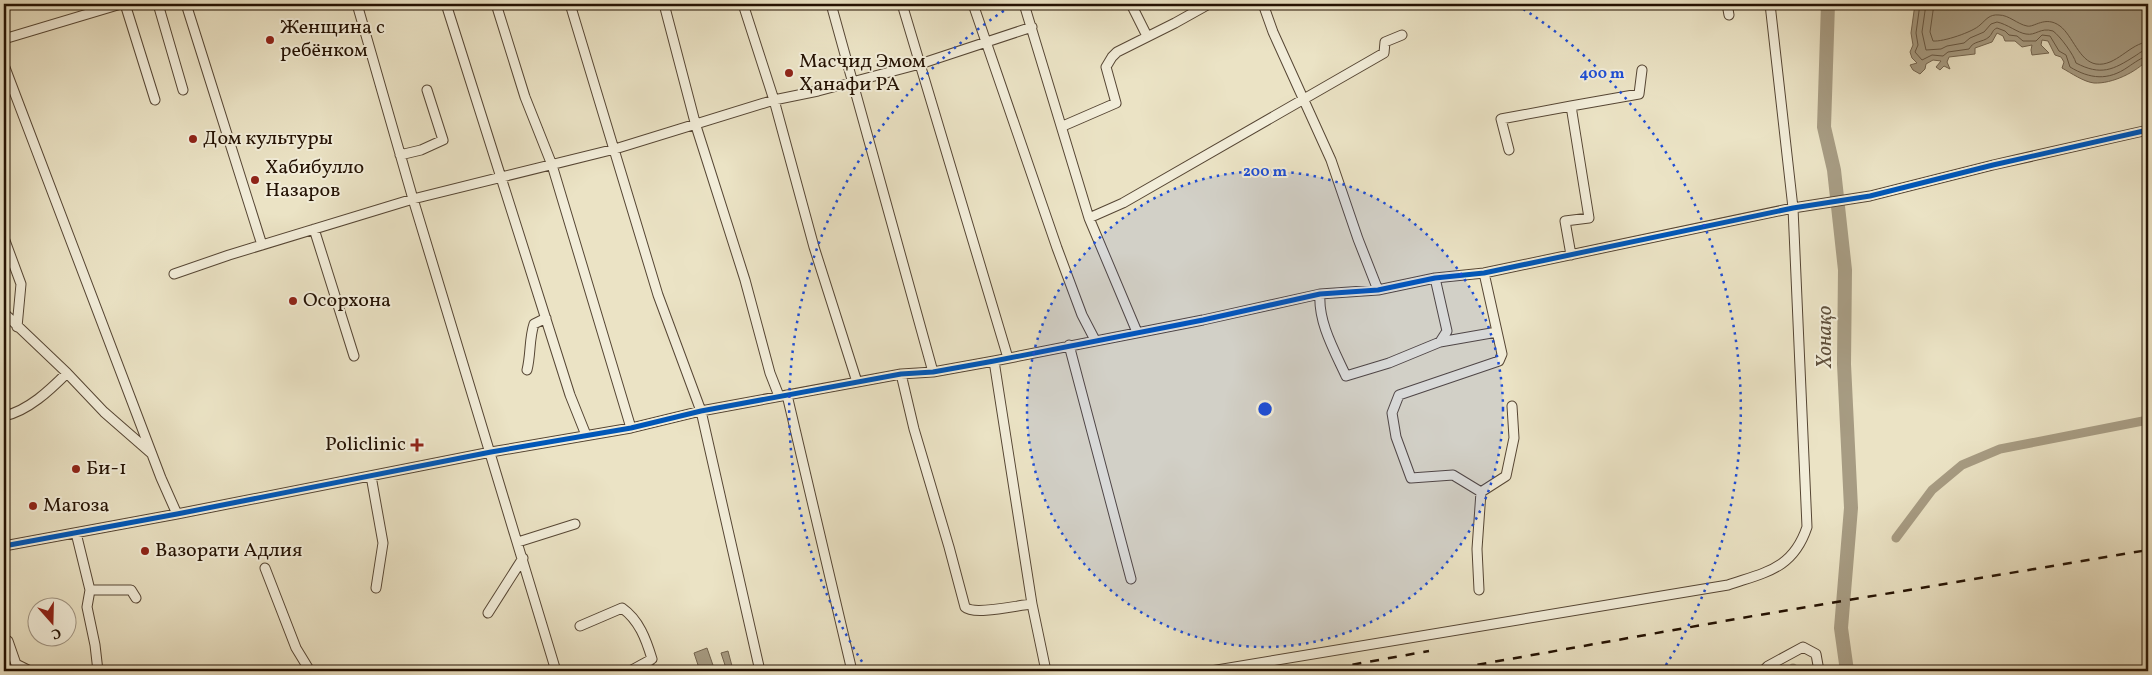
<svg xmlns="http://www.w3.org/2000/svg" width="2152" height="675" font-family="Vollkorn,serif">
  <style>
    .water { fill: #a79c83; stroke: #736550 }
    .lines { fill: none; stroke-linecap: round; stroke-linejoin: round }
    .shore { stroke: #665743; stroke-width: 1 }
    .canal { stroke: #a79c83; stroke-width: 9 }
    .river { stroke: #a79c83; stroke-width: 14 }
    .minor-casing { stroke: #564634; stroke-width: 11 }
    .minor { stroke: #f2edd9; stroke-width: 9 }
    .rail { stroke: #241203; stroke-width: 2.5; stroke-dasharray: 9 9; stroke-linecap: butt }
    .cycleway-casing { stroke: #f2edd9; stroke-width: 8 }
    .cycleway { stroke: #0057b8; stroke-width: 5 }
    .ring { fill: none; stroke: #1d4ed8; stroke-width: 2.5; stroke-dasharray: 2.5 5 }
    .poi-dot { fill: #8f2418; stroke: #f2edd9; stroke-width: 2 }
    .labels { text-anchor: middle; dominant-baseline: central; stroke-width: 4; stroke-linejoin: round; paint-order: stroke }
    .poi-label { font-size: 20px; fill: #241203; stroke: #f2edd9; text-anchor: start }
    .water-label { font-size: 21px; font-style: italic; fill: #5f503d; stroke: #f2edd9 }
    .centre { fill: #1d4ed8; stroke: #f2edd9; stroke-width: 2.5 }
    .ring-label { font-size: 15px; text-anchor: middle; font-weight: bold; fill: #1d4ed8; stroke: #f2edd9; stroke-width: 4; stroke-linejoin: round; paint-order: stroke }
  </style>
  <rect width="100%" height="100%" fill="#ebe3c5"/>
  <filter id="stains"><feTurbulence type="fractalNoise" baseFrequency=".004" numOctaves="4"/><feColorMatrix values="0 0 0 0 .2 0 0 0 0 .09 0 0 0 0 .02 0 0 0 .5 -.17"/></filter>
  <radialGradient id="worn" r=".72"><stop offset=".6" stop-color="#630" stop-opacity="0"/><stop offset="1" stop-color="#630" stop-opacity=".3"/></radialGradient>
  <path class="water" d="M1915,4H2148V59C2137,72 2112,84 2094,83C2084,82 2071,73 2062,68L2064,62L2061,57L2055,55L2048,41L2042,40L2041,45L2049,53L2032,55L2031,50L2032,45L2022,47L2015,41H2005L2003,36L1997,33L1992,42L1975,48V54L1949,57L1947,62L1950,69L1944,66L1940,70L1936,67L1941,61L1933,60L1926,64L1925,69L1920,74L1913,70L1910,65L1917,63L1912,58L1910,52L1913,45L1911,33Z
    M707,648L715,671H700L694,653Z
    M728,651L732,666L726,668L721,653Z"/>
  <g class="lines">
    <path class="shore" d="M1920,4L1916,33L1918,45L1915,52L1922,60L1932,55L1943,56L1948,52L1969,49C1974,40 1982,43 1989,37C1993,33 1992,30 1997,28L2005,31L2009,35L2017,36L2023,41H2036L2042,35L2050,36L2059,51L2066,55L2070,67C2090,79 2108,81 2128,67C2134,63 2142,57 2148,56
      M1926,4L1922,32L1926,50L1941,49L1947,46L1964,43L1970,38L1984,32L1991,24L1997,22C2007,24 2018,33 2026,34C2036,36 2040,27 2053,31C2060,36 2074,55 2076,63C2101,76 2113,70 2135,56C2140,53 2142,50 2148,50
      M1934,4L1930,32L1933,41C1943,42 1973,32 1980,25C1986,20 1989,14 1999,15C2009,15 2017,24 2027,26C2034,28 2045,15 2060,26C2073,36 2079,61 2096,64C2116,67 2130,43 2148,42"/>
    <path class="canal" d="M1896,538L1932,490L1962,465L2000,449L2148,420
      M1790,671L1793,668"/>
    <path class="river" d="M1828,4L1824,127L1834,170L1845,270L1844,364L1851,508L1841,628L1847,671"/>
    <defs>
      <path id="minor" d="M125,4L155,100
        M158,4L183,90
        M186,4L262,245
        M357,4L413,199L556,671
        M446,4L570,395L586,435
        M496,4L525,97L552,165L631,428
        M570,4L658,295L701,411L760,671
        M664,4L696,126L745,280L770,373L779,396
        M743,4L774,100L814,247L857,382
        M831,4L933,372
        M902,4L1008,358
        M973,4L1057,248L1082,315L1095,340
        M1024,4L1089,218L1137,332
        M1131,4L1147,36
        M1263,4L1273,32L1331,160L1358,239L1378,290
        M1727,4L1729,15
        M4,39L121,4
        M4,65L161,478L177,514
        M1571,106L1639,94L1642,70
        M1063,126L1116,103L1106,67L1112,57L1117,52L1175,23L1209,4
        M1509,150L1501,119L1571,106L1589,218L1565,221L1571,255
        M400,155L421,150L443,140L427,90
        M1089,218L1123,203L1384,53L1385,42L1402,35
        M314,229L354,356
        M4,238L21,284L17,327
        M174,274L229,255L413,199L615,149L774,100L818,91L920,64L1032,27
        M1435,278L1447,331L1440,342
        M1320,294C1318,322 1334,350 1346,376L1389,363L1440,342L1497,332
        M4,313L67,373L104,412L151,453
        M1069,345L1131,579
        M994,361L1032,604L1046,671
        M527,370C531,354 529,339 534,324L546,318
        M901,374L914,429L949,547L965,607C974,616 1018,605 1032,604
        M787,395L852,671
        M4,416C28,411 50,390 67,373
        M371,476L383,543L376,588
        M1481,492L1506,476L1514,438L1512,406
        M76,533L90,590L87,607L95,645L98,671
        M518,542L575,524
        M4,546L177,514L491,452L631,428L701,411L901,374L933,372L994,361L1203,320L1320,294L1378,290L1435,278L1484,273L1793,208L1870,196L1993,165L2148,130
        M265,568L296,648L310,671
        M90,590H131L136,598
        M1479,590L1477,549L1481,492L1453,475L1411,478L1396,437L1392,413L1399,395L1499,361L1502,354L1484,273
        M488,613L523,558
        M580,626L622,608C639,620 646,639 652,659L630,671
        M4,639L8,641L16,664L30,671
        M645,671L651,669L654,671
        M1211,671L1728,585C1766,572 1793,569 1807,527L1793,208L1770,4
        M1763,671L1768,666L1803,647L1816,654L1819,671"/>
    </defs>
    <use href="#minor" class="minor-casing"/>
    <use href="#minor" class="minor"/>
    <path class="rail" d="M1317,671L1429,651
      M1442,671L1753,616L2148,550"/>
    <defs>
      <path id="cycleway" d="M4,546L177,514L491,452L631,428L701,411L901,374L933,372L994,361L1203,320L1320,294L1378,290L1435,278L1484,273L1793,208L1870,196L1993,165L2148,130"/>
    </defs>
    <use href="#cycleway" class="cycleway-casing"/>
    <use href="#cycleway" class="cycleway"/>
  </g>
  <circle cx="1265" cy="409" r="238" fill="#1d4ed8" fill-opacity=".12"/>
  <g class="ring">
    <circle cx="1265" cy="409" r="238"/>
    <path d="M866 668A476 476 0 0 1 1013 5M1517 5A476 476 0 0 1 1664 668"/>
  </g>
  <g class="poi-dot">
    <circle cx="270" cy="40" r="5"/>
    <circle cx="789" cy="73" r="5"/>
    <circle cx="193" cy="139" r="5"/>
    <circle cx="255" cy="180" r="5"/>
    <circle cx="293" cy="301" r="5"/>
    <path d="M414.5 437.5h5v5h5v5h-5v5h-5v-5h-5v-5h5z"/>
    <circle cx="76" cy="469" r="5"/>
    <circle cx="33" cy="506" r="5"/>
    <circle cx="145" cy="551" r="5"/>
  </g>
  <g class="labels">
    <g class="poi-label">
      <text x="280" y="28">Женщина с<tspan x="280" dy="23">ребёнком</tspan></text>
      <text x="799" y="62">Масҷид Эмом<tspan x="799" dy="23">Ҳанафи РА</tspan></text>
      <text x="203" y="139">Дом культуры</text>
      <text x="265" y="168">Хабибулло<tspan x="265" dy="23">Назаров</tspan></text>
      <text x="303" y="301">Осорхона</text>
      <text x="406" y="445" text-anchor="end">Policlinic</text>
      <text x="86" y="469">Би-1</text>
      <text x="43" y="506">Магоза</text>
      <text x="155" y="551">Вазорати Адлия</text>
    </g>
    <g class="water-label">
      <text transform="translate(1825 337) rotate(-90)">Хонақо</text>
    </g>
  </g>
  <circle cx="1265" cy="409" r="8" class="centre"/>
  <g class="ring-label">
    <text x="1602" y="78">400 m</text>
    <text x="1265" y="176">200 m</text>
  </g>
  <rect width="2152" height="675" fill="none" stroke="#ebe3c5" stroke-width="20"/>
  <rect x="5" y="5" width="2142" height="665" fill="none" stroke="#241203" stroke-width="2.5"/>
  <rect x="10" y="10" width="2132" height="655" fill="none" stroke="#241203"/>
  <g transform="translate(52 622) rotate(160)"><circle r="24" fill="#f2edd9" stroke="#a09583"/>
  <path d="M0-4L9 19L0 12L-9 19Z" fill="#8f2418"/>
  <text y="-8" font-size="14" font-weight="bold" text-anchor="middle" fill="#241203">С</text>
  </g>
  <rect width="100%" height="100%" filter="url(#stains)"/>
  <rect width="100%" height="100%" fill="url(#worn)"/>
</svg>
